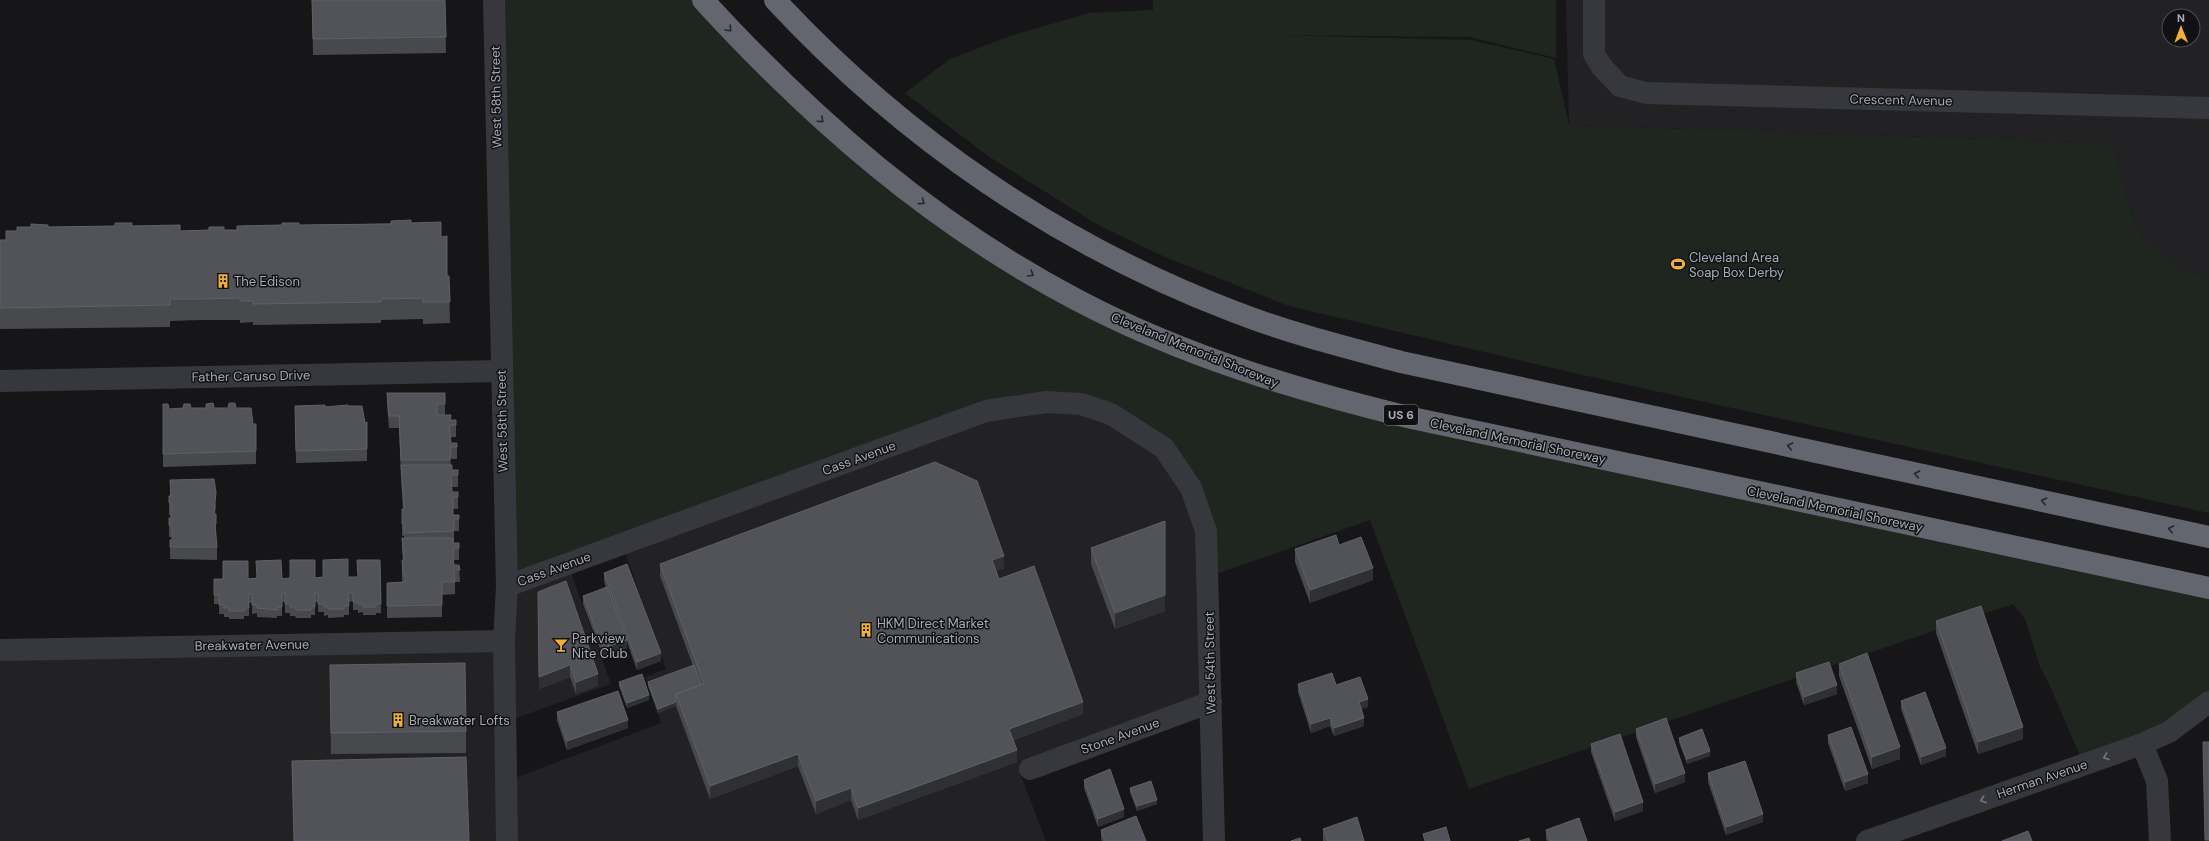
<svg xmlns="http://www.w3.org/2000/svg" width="2209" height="841" font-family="'DM Sans',sans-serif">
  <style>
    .built { fill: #222225; fill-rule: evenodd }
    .green { fill: #1e261f }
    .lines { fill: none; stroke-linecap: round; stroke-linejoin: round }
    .minor { stroke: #37383d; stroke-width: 22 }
    .highway { stroke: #63666e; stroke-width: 22 }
    .wall { fill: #47494d }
    .shaded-wall { fill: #2f3033 }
    .building { fill: #525359; stroke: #5f6168 }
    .oneway { stroke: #26262a }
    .oneway2 { stroke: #757881 }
    .labels { text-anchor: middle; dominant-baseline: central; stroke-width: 3; stroke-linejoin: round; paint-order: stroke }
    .shield { fill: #111113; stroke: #7b7e86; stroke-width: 1 }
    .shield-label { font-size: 12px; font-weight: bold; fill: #a8adb8 }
    .street-label { font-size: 13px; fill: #a8adb8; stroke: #111113 }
    .poi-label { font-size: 13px; fill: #a8adb8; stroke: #111113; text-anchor: start }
  </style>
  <rect width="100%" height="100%" fill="#161618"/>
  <path class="built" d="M1566,0H2209V277L2183,270L2142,237L2132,215L2113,143L1569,125ZM2169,16H2193V40H2169Z
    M986,411L1111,414L1191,488L1211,702L1020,773L1046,841H0V650L504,641L507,586L568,564L611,684L505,722L507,781L661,723L645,677L666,669L622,544Z"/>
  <path class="green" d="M494,0H703L751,52L999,255L1282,384L2209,588V702L2084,765L2049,684L2040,667L2025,619L2013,604L1469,789L1370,520L1208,577L1191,488L1111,414L1046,402L507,586Z
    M1153,0H1556V58L1469,37L1272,35L1471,40L1554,59L1569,125L2113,143L2132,215L2142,237L2183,270L2209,277V513L1587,376L1289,306L1165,257L1100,226L988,156L905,93L950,59L1010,36L1089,13L1153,10Z"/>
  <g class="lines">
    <path class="minor" d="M494,0L507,586L504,641L507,841
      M1594,0V54L1602,67L1620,86L1646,93L2209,108
      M0,381L501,371
      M507,586L986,411L1046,402L1081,404L1111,414L1164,448L1191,488L1206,531L1214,841
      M0,650L504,641
      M2142,744L2157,781L2160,841
      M1030,769L1211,702
      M1867,841L2142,744L2169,732L2209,702"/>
    <path class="highway" d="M703,0C814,121 932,224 1079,301C1184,356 1297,390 1412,418L2209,588
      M775,0C903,138 1059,245 1235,312C1289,333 1345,347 1401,362L2209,537"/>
  </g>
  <path class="wall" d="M312,0H445L446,53L313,55Z
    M411,223L441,237L447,276H449L450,323L423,324V319L381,320V323L253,325V322L240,323V320H201L170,321V327L0,329V240H6L17,231L48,227L132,226L180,231L237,230L299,225Z
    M387,393H445V415L451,420H456V437H450L451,443H457V459H451V465L452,470H458V487H452V492H458V509H453V515H459V531H454V543H459V560H454V565H459L460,582H455V594L442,595V617L387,618V583L402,582V560H403L402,550V538H404V536H402V509H403L401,477L399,428H389L387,405Z
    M163,404L169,409L236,408L253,424H256V464L163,467Z
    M348,406L365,423L367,422V461L296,463L295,418L325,407Z
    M170,480L216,505L215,514H216V536L217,547V560L170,559V540H172V537H169V518H171V515H169V496H170Z
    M1339,545L1373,580L1310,603L1295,562V549Z
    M1091,548L1165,611L1115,629L1091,564Z
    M380,560L381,613H376V615H363V612L358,613V610H353V601L349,602V615H344V617L328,618V615L324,616V612H318V602H315V615H311V618H296L295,616H290V613H285V602H282V616H277V618L257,617V613L252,614V603H249V616H244V619H229V617H224V614H219V604H214V579L357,577Z
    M660,564L1004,568L996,571L999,579L1083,714L1013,740L1017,762L858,820L851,800L816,814L798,766L710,799L676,706L658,713L648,686V682L693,666L660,576Z
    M604,573L661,661L637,670L627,642V648L603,657L583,604V596L606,588L604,581Z
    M538,592L598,686L576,694L570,677L539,689Z
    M1936,621L2023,739L1978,754L1936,633Z
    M1839,664L1900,759L1872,769L1839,676Z
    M1796,673L1837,694L1804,705L1796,682Z
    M619,682L649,700L627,708L619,686Z
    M1298,684L1336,685L1368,707L1361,709L1364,726L1334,736L1330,726L1311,733L1298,692Z
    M330,686L466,731V753L331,754Z
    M1901,701L1946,756L1921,765L1901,709Z
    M557,712L628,728L567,750L557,720Z
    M1636,729L1685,782L1655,793L1636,737Z
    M1828,735L1868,783L1845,791L1828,743Z
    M1679,738L1710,756L1687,764L1679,742Z
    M1591,744L1643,811L1615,821L1591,752Z
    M292,761L469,841H294Z
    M1708,773L1763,822L1726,835L1708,782Z
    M1084,780L1124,817L1098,827L1084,788Z
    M1130,788L1157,804L1137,811L1130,792Z
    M1323,829L1364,841H1323Z
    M1101,830L1146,841H1102L1101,839Z
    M1546,830L1587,841H1547L1546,839Z"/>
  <path class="shaded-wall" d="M451,447V459L450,472V460Z
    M1165,537V611L1115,629V613Z
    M1004,556V568L992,572V560Z
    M1373,568V580L1310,603V590Z
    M627,640V648L603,657V648Z
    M661,653V661L637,670V662Z
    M570,665V677L539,689V677Z
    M598,674V686L576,694V682Z
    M1837,685V694L1804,705V697Z
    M649,695V700L627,708V703Z
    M1368,699V707L1359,710V702Z
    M676,702V706L658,713V709Z
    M1083,702V714L1009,741V729Z
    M1330,718V726L1311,733V724Z
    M1364,718V726L1334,736V728Z
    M628,720V728L567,750V741Z
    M2023,727V739L1978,754V742Z
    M1900,747V759L1872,769V757Z
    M1946,748V756L1921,765V757Z
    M1017,750V762L858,820V808Z
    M1710,751V756L1687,764V759Z
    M798,754V766L710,799V786Z
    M1685,773V782L1655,793V784Z
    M1868,774V783L1845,791V782Z
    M851,788V800L816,814V801Z
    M1157,800V804L1137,811V806Z
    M1643,802V811L1615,821V812Z
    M1124,809V817L1098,827V819Z
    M1763,814V822L1726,835V827Z"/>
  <path class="building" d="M312,0H445L446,37L313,39Z
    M411,220V223L441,222V237L447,236V276H449L450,302H423V298L381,299V302L253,304V301H240V298L201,299H170V305L0,308V240H6V231H17V227H31V224L48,225V227L115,226V223H132V226L180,225V231L209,230V227H224V230H237V226L282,225V223H299V225L391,224V221Z
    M387,393H445V404H437V415H451L450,420H456V425H449L451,443H457V447H451L450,460H401L399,416H389Z
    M213,403L214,408H228L229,403H235L236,408H251L253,424H256V451L163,454V404H168L169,409L183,408L184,404H190L191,408H206V404Z
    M325,405V407L348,405V406H362L365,423L367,422V449L296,451L295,406Z
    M935,462L977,481L1004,556L992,560L999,579L1034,566L1083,702L1009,729L1017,750L858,808L851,788L816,801L798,754L710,786L676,694L704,684L660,564Z
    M401,465H452V470H458V475H451L452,492H458V497H453V515H459V519H454V531L404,533V524H402V509H404Z
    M214,479L216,492L214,514H216V524H215L217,547H170V540H172V525H169V518H171V503H169V496H171L170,480Z
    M1165,521V595L1115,613L1091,548Z
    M1336,535L1339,545L1361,537L1373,568L1310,590L1295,549Z
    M402,538H453V543H459V548H454L453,558L454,565H459L460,570H454L455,582H442V605L387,606V583L405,582V575H403L402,560H404Z
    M348,559V577H358L357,560H380L381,604H376V607H363V604H358V602H353V593H348L349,606H344V609H328V607H324V604H318V593H315V607H311V610H296L295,607H290V604H285V593H282V607L277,608V610L257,608V605H252V594H248L249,608H244V611H229V608H224V605H219V595H214V579H223V561H248V579L257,578L256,561L281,560L282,579L290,578V560H315V578L323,577V560Z
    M627,564L661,653L637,662L604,573Z
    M566,581L598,674L576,682L570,665L539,677L538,592Z
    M607,587L627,640L603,648L583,596Z
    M1981,606L2023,727L1978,742L1936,621Z
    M1867,653L1900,747L1872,757L1839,664Z
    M1829,662L1837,685L1804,697L1796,673Z
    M465,663L466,731L331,733L330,665Z
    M694,665L701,685L676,694V702L658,709L648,682Z
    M1332,673L1336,685L1360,677L1368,699L1359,702L1364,718L1334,728L1330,718L1311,724L1298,684Z
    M642,674L649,695L627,703L619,682Z
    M618,691L628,720L567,741L557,712Z
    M1925,692L1946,748L1921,757L1901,701Z
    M1666,718L1685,773L1655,784L1636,729Z
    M1851,727L1868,774L1845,782L1828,735Z
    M1702,729L1710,751L1687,759L1679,738Z
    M1620,734L1643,802L1615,812L1591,744Z
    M2203,742H2209V840H2205Z
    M466,757L469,841H294L292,761Z
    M1745,761L1763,814L1726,827L1708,773Z
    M1110,769L1124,809L1098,819L1084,780Z
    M1151,781L1157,800L1137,806L1130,788Z
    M1136,816L1146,841H1105L1101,830Z
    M1357,817L1364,841H1328L1323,829Z
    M1579,818L1587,841H1550L1546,830Z
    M1446,827L1450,841H1425L1423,834Z
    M2028,831L2032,841H2002Z
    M1300,838L1301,841H1291Z
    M1529,838L1530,841H1519Z"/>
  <defs><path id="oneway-chevron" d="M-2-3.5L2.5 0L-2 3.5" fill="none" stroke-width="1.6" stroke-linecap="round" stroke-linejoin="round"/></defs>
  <g class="oneway">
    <use href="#oneway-chevron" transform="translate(729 29) rotate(47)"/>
    <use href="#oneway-chevron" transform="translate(821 120) rotate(42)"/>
    <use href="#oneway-chevron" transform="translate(922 202) rotate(37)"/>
    <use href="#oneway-chevron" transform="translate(1031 274) rotate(31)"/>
    <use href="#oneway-chevron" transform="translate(1790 446) rotate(-168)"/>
    <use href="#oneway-chevron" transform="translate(1917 474) rotate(-168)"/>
    <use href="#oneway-chevron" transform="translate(2044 501) rotate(-168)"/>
    <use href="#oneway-chevron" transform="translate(2171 529) rotate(-168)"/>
  </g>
  <g class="oneway2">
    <use href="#oneway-chevron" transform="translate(2106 757) rotate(160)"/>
    <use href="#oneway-chevron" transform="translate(1983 800) rotate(160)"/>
  </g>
  <defs>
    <symbol id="stadium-bare" viewBox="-9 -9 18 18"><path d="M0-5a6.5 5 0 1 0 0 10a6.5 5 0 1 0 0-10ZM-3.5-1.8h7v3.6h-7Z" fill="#f2b134" stroke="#111113" stroke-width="2.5" paint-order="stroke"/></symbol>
    <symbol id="building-bare" viewBox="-9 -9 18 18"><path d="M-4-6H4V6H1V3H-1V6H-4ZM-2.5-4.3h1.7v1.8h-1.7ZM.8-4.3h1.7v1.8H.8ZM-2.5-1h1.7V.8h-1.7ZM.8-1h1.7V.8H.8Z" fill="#f2b134" stroke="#111113" stroke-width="2.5" paint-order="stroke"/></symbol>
    <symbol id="bar-bare" viewBox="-9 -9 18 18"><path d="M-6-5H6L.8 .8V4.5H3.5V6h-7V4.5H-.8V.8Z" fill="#f2b134" stroke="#111113" stroke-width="2.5" paint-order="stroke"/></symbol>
  </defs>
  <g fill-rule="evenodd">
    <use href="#stadium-bare" x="1668" y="254" width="20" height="20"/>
    <use href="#building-bare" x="213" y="271" width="20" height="20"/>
    <use href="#building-bare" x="856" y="620" width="20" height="20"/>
    <use href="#bar-bare" x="551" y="635" width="20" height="20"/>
    <use href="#building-bare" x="388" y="710" width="20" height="20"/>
  </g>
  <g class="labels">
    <rect class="shield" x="1384" y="405" width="34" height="20" rx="3"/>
    <g class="shield-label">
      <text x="1401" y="415">US 6</text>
    </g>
    <g class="street-label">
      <text transform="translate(496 97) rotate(-91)">West 58th Street</text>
      <text transform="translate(1901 100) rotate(1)">Crescent Avenue</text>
      <text transform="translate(1195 350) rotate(22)">Cleveland Memorial Shoreway</text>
      <text transform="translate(251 376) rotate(-1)">Father Caruso Drive</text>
      <text transform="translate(502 421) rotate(-91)">West 58th Street</text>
      <text transform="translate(1518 441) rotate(12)">Cleveland Memorial Shoreway</text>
      <text transform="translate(859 458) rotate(-20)">Cass Avenue</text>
      <text transform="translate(1835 509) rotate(12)">Cleveland Memorial Shoreway</text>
      <text transform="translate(554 569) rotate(-20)">Cass Avenue</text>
      <text transform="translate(252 645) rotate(-1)">Breakwater Avenue</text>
      <text transform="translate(1210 663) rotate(-91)">West 54th Street</text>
      <text transform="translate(1120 736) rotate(-20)">Stone Avenue</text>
      <text transform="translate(2042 779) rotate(-19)">Herman Avenue</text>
    </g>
    <g class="poi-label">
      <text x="1689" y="257">Cleveland Area<tspan x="1689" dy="15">Soap Box Derby</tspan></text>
      <text x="234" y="281">The Edison</text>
      <text x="877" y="623">HKM Direct Market<tspan x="877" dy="15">Communications</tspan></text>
      <text x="572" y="638">Parkview<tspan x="572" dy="15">Nite Club</tspan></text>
      <text x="409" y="720">Breakwater Lofts</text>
    </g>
  </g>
  <g transform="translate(2181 28) rotate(359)"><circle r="19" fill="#111113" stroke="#4d4f55"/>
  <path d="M0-3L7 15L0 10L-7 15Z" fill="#f2b134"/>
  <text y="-6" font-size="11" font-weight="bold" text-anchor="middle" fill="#a8adb8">N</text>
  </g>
</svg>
